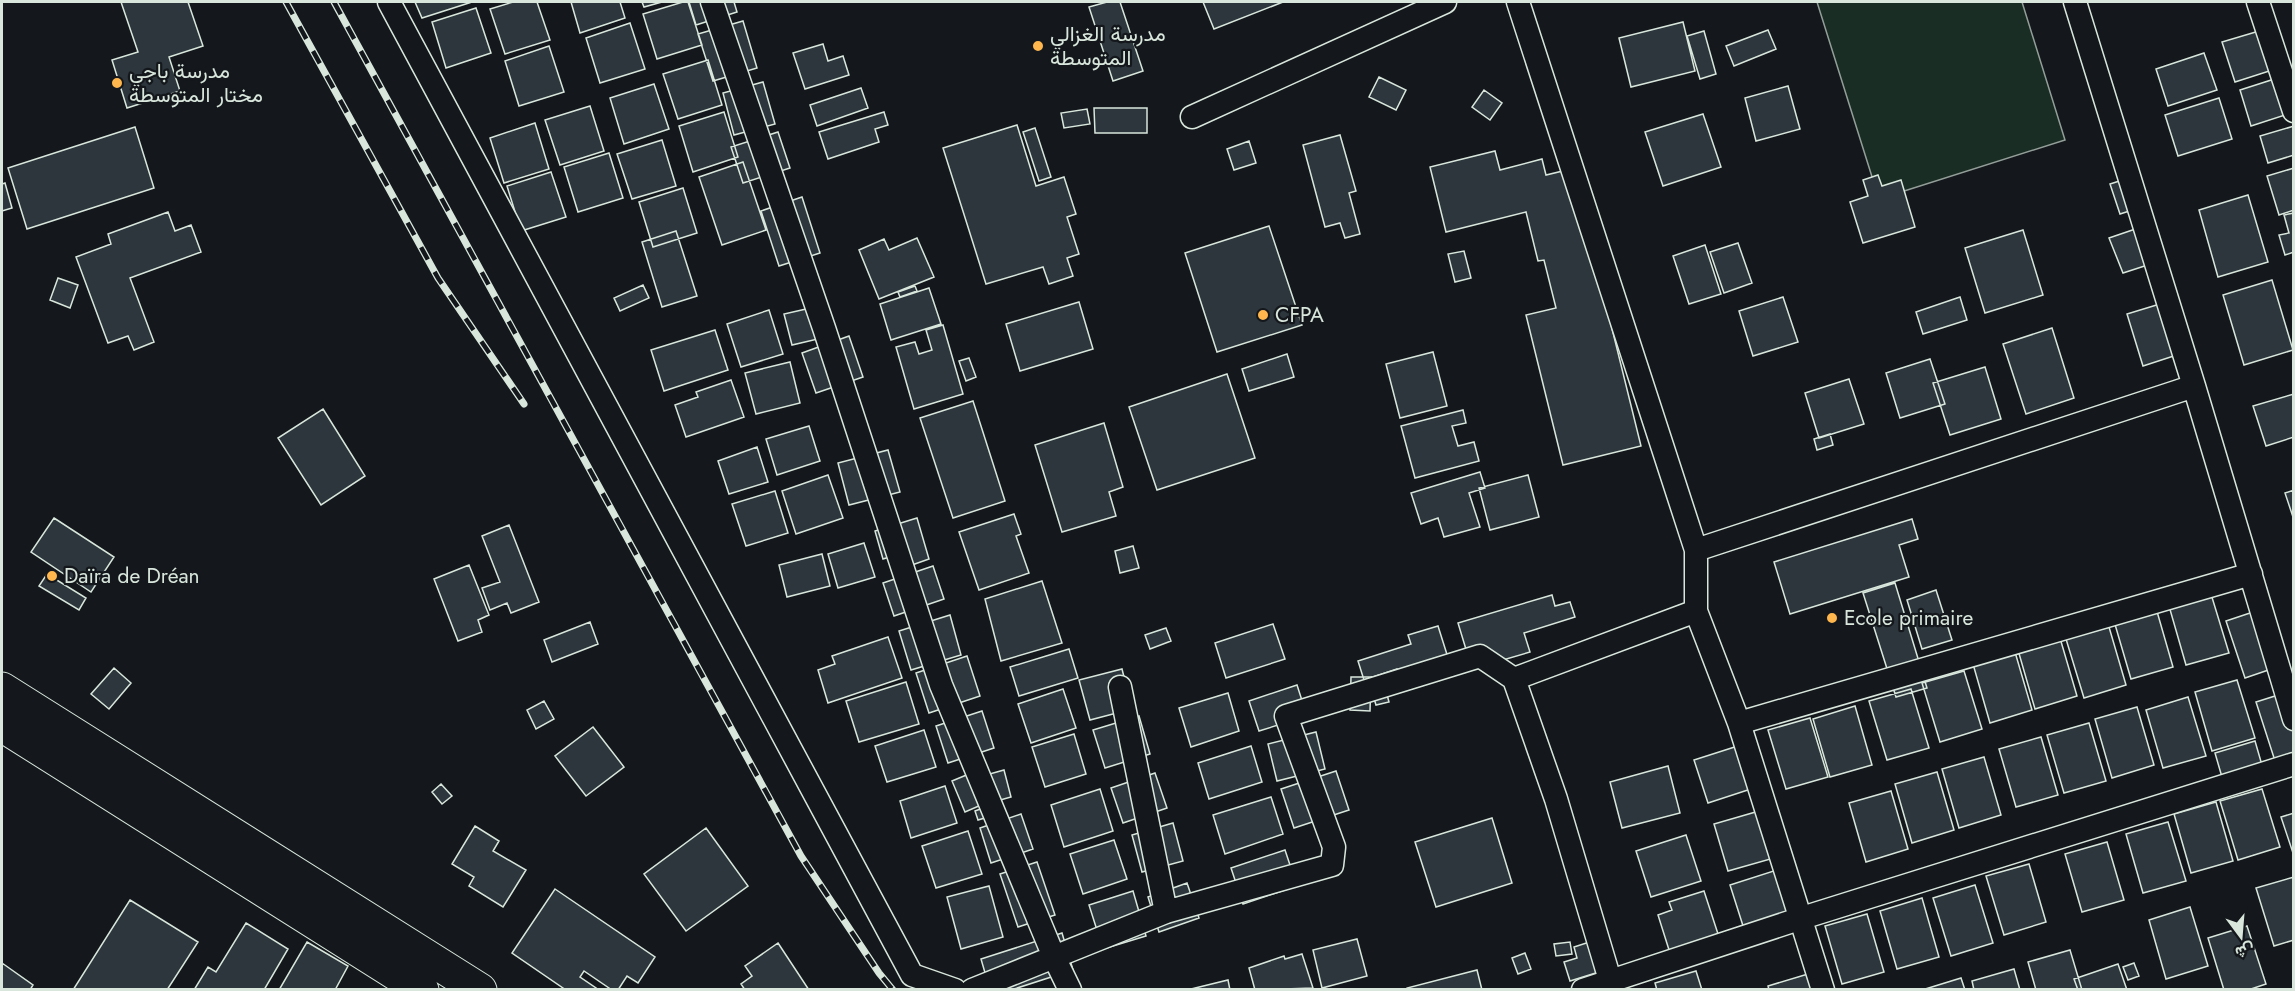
<svg xmlns="http://www.w3.org/2000/svg" width="2295" height="991" font-family="Jost,Vazirmatn,sans-serif">
  <style>
    .green { fill: #1a2d24; stroke: #939e99; stroke-width: 1.5 }
    .building { fill: #2c363c; stroke: #d8e6dc; stroke-width: 1.5 }
    .lines { fill: none; stroke-linecap: round; stroke-linejoin: round }
    .street-casing { stroke: #d8e6dc; stroke-width: 25 }
    .secondary-casing { stroke: #d8e6dc; stroke-width: 35 }
    .street { stroke: #14181c; stroke-width: 22 }
    .secondary { stroke: #14181c; stroke-width: 33 }
    .rail-casing { stroke: #d8e6dc; stroke-width: 7 }
    .rail { stroke: #14181c; stroke-width: 4.5; stroke-dasharray: 14; stroke-linecap: butt }
    .poi-dot { fill: #ffb74d; stroke: #14181c; stroke-width: 2 }
    .labels { text-anchor: middle; dominant-baseline: central; stroke-width: 4.5; stroke-linejoin: round; paint-order: stroke }
    .poi-label { font-size: 21px; fill: #d8e6dc; stroke: #14181c; text-anchor: start }
  </style>
  <rect width="100%" height="100%" fill="#14181c"/>
  <path class="green" d="M1817,2H2022L2065,140L1879,199Z"/>
  <path class="building" d="M121,2H188L203,46L169,57L180,91L127,108L112,60L138,52Z
    M415,2H472L422,18Z
    M513,2H537L550,40L505,54L490,9Z
    M571,2H620L625,18L580,33Z
    M642,2H662L644,7Z
    M683,2H688L702,45L657,59L643,14Z
    M689,2H734L737,12L696,25Z
    M1107,2H1120L1143,71L1113,81L1089,7Z
    M1203,2H1283L1214,29Z
    M476,8L491,53L446,68L432,22Z
    M743,21L757,68L713,81L698,34Z
    M1683,22L1695,71L1631,87L1619,38Z
    M630,23L645,69L600,83L586,38Z
    M2276,26L2288,65L2235,82L2222,42Z
    M1768,30L1776,49L1734,66L1726,46Z
    M1704,31L1716,74L1700,79L1687,36Z
    M823,44L828,61L843,56L849,75L805,89L793,53Z
    M549,46L564,92L519,106L505,61Z
    M2204,53L2217,90L2168,106L2156,69Z
    M708,60L722,105L678,119L663,74Z
    M2290,74L2294,112L2251,126L2240,90Z
    M1379,77L1406,90L1396,110L1369,97Z
    M763,82L775,124L734,135L723,93Z
    M654,84L669,129L624,144L610,98Z
    M1788,86L1800,129L1756,141L1745,98Z
    M861,88L868,108L817,126L810,105Z
    M1484,90L1502,103L1490,120L1472,107Z
    M2219,98L2232,139L2178,156L2165,115Z
    M590,106L604,151L560,165L545,120Z
    M1094,108H1147V133H1095Z
    M1087,109L1090,124L1064,128L1061,113Z
    M724,112L738,157L693,172L679,126Z
    M884,112L888,125L875,129L879,142L828,159L819,132Z
    M1703,114L1721,167L1663,186L1645,132Z
    M535,123L549,169L504,183L490,138Z
    M1017,125L1036,186L1064,177L1076,214L1067,217L1079,254L1067,258L1073,276L1049,284L1043,267L986,284L943,148Z
    M2294,126V155L2268,163L2260,136Z
    M135,127L154,188L27,229L8,168Z
    M1035,128L1051,177L1039,181L1023,132Z
    M778,132L790,168L743,183L731,147Z
    M1340,135L1356,191L1349,193L1360,234L1345,238L1340,223L1325,227L1303,145Z
    M662,140L676,186L632,199L617,154Z
    M1249,141L1256,163L1234,170L1227,149Z
    M1495,151L1500,170L1542,159L1546,175L1567,170L1603,292L1641,446L1563,465L1526,315L1556,308L1544,260L1538,261L1526,212L1446,232L1430,167Z
    M609,153L623,198L578,212L564,167Z
    M743,162L766,230L722,245L699,177Z
    M2294,168V210L2279,215L2267,176Z
    M551,172L566,217L521,231L507,186Z
    M1878,175L1882,186L1901,180L1915,227L1863,243L1850,202L1868,196L1863,180Z
    M2135,176L2145,206L2120,214L2110,184Z
    M5,183L12,208L2,211V184Z
    M683,188L697,233L653,247L639,202Z
    M2248,195L2268,262L2218,277L2199,210Z
    M802,197L820,253L779,266L761,211Z
    M168,212L175,231L191,225L201,252L130,278L154,342L134,350L128,336L108,343L76,257L111,244L108,234Z
    M2294,213V252L2285,255L2279,235L2289,233L2284,215Z
    M2150,224L2163,260L2123,273L2109,238Z
    M1269,226L1302,325L1217,352L1185,253Z
    M2023,230L2043,295L1985,313L1965,248Z
    M676,231L697,296L662,307L642,242Z
    M917,238L934,277L879,299L859,250L884,239L889,250Z
    M1738,243L1752,283L1724,293L1710,252Z
    M1705,245L1721,294L1689,304L1673,256Z
    M1464,251L1471,278L1455,282L1448,254Z
    M58,278L78,285L70,308L50,300Z
    M2272,280L2293,350L2244,365L2223,295Z
    M643,285L649,298L620,311L614,298Z
    M915,286L917,291L900,297L898,292Z
    M929,288L941,324L891,340L880,304Z
    M1783,297L1798,342L1753,356L1739,311Z
    M1960,297L1967,320L1923,334L1916,312Z
    M2173,300L2189,351L2143,366L2127,314Z
    M1079,302L1093,349L1020,371L1006,324Z
    M815,307L822,338L792,345L784,314Z
    M769,310L783,354L741,367L727,324Z
    M943,325L963,394L914,409L896,347L915,342L919,354L932,350L926,330Z
    M2052,328L2074,398L2026,414L2003,344Z
    M715,330L728,370L664,391L651,350Z
    M849,336L863,377L816,393L802,353Z
    M1433,352L1447,406L1400,418L1386,364Z
    M1287,354L1294,377L1249,391L1242,369Z
    M969,358L976,377L966,381L959,361Z
    M1930,359L1945,404L1900,418L1886,373Z
    M790,362L800,403L756,414L745,373Z
    M1985,367L2001,419L1950,435L1933,383Z
    M1227,374L1255,458L1157,490L1129,407Z
    M1849,379L1864,424L1819,438L1805,393Z
    M731,380L744,417L686,437L675,405L698,397L696,392Z
    M2294,394V437L2266,446L2253,406Z
    M973,401L1005,501L953,518L920,418Z
    M323,409L365,476L321,505L278,438Z
    M1463,410L1466,423L1452,426L1458,446L1474,442L1479,461L1415,478L1401,426Z
    M1104,423L1123,487L1109,492L1116,516L1062,532L1035,445Z
    M809,426L820,461L777,475L766,439Z
    M1830,434L1833,445L1817,450L1814,439Z
    M757,447L768,482L729,494L718,461Z
    M888,450L900,492L849,505L838,463Z
    M1480,472L1485,488L1469,493L1480,527L1444,537L1438,518L1421,524L1411,493Z
    M828,475L843,518L796,534L782,491Z
    M1528,475L1539,517L1490,530L1479,488Z
    M2294,490V520L2285,493Z
    M775,491L788,533L746,546L732,504Z
    M1014,514L1021,534L1016,536L1029,573L979,590L959,532Z
    M54,518L114,557L91,592L31,552Z
    M917,518L929,559L912,565L908,551L883,559L875,531Z
    M1912,519L1918,539L1899,545L1909,577L1790,614L1774,562Z
    M509,525L539,602L511,613L507,603L490,610L482,588L500,582L482,536Z
    M864,543L875,577L838,588L828,554Z
    M1133,546L1139,568L1120,573L1115,551Z
    M822,554L830,586L787,597L779,565Z
    M469,565L489,615L478,620L482,632L458,641L434,579Z
    M933,566L944,599L894,616L883,583Z
    M47,574L86,598L79,610L39,586Z
    M1042,581L1062,643L1001,661L985,599Z
    M1895,583L1927,688L1896,697L1863,593Z
    M1936,590L1952,640L1922,649L1907,600Z
    M2211,594L2229,653L2186,665L2169,606Z
    M1552,595L1555,606L1570,602L1575,617L1524,633L1530,652L1472,669L1458,623Z
    M2268,607L2286,664L2245,678L2226,621Z
    M2156,608L2173,667L2131,679L2114,621Z
    M950,615L961,655L911,670L899,631Z
    M590,622L598,644L552,662L544,640Z
    M1273,624L1285,659L1226,678L1215,643Z
    M1438,626L1450,664L1404,689L1397,669L1364,680L1358,661L1411,644L1408,635Z
    M2109,627L2126,685L2084,698L2066,639Z
    M1166,628L1171,641L1150,649L1145,635Z
    M888,637L902,678L828,703L818,670L835,664L832,656Z
    M2060,638L2077,696L2035,709L2018,650Z
    M1069,649L1078,678L1019,696L1010,667Z
    M2015,652L2032,710L1990,723L1973,664Z
    M967,656L980,696L929,713L916,673Z
    M114,668L131,683L109,709L91,694Z
    M1122,669L1132,709L1090,720L1079,680Z
    M1964,671L1982,729L1940,742L1922,683Z
    M1351,677H1371L1370,711L1350,710Z
    M2237,680L2255,738L2212,751L2195,692Z
    M906,682L919,724L859,742L846,701Z
    M1297,685L1307,716L1259,731L1249,701Z
    M1063,689L1076,728L1031,743L1018,704Z
    M1911,689L1929,748L1887,760L1869,701Z
    M2294,690V758L2276,764L2256,702Z
    M1386,691L1389,702L1376,705L1373,695Z
    M1228,693L1239,731L1191,747L1179,708Z
    M2188,697L2206,756L2163,768L2146,710Z
    M544,701L554,719L536,729L527,710Z
    M1855,706L1872,765L1830,777L1813,719Z
    M2137,707L2154,765L2112,778L2095,719Z
    M982,711L994,748L948,763L936,726Z
    M1139,716L1150,754L1105,768L1093,730Z
    M1810,718L1828,777L1786,789L1768,730Z
    M2089,723L2106,781L2064,793L2047,735Z
    M593,727L624,767L586,796L555,756Z
    M924,730L936,767L887,782L875,746Z
    M1316,732L1325,769L1277,781L1268,744Z
    M1074,734L1086,774L1045,787L1032,747Z
    M2041,737L2058,795L2016,807L1999,749Z
    M2255,741L2264,772L2224,784L2215,753Z
    M1744,744L1757,787L1708,803L1694,760Z
    M1251,746L1262,782L1209,799L1198,763Z
    M1984,757L2001,815L1959,828L1942,769Z
    M1668,766L1680,813L1622,828L1610,782Z
    M1004,770L1011,797L993,802L986,775Z
    M976,771L988,802L965,812L952,781Z
    M1336,771L1349,810L1294,828L1281,789Z
    M1937,772L1954,830L1912,843L1895,784Z
    M1155,773L1167,808L1123,823L1111,788Z
    M441,784L452,796L442,804L432,792Z
    M945,786L957,823L911,838L900,801Z
    M1100,789L1113,831L1064,847L1051,805Z
    M2262,789L2280,847L2238,860L2220,801Z
    M1891,791L1908,849L1866,862L1849,803Z
    M1271,797L1283,834L1225,854L1213,815Z
    M2216,802L2233,861L2191,873L2174,814Z
    M991,805L995,815L978,820L975,811Z
    M1766,809L1781,856L1728,871L1714,824Z
    M2294,813V856L2281,817Z
    M1021,814L1033,849L991,863L980,828Z
    M1492,818L1512,883L1436,907L1415,842Z
    M2168,822L2186,881L2143,893L2126,834Z
    M1173,823L1183,861L1142,872L1132,835Z
    M475,826L499,841L493,851L526,870L503,907L469,886L474,877L452,864Z
    M706,828L748,886L686,931L644,874Z
    M968,831L982,874L936,888L922,846Z
    M1686,835L1701,881L1651,897L1636,851Z
    M1114,840L1127,879L1083,894L1070,854Z
    M2107,842L2124,900L2082,912L2065,854Z
    M1285,850L1297,886L1243,904L1231,868Z
    M1037,862L1055,915L1018,927L1000,874Z
    M2029,864L2046,922L2004,935L1986,876Z
    M1786,867L1802,917L1745,932L1730,885Z
    M2294,877V940L2274,946L2256,888Z
    M1187,883L1199,918L1159,932L1148,897Z
    M1975,885L1993,943L1951,956L1933,898Z
    M989,886L1003,937L961,949L947,897Z
    M555,889L655,957L638,983L627,976L618,990H612L584,971L580,977L599,990H566L512,953Z
    M1133,891L1146,936L1103,949L1089,905Z
    M1704,891L1719,937L1670,953L1658,915L1672,910L1669,902Z
    M1922,898L1939,957L1897,969L1880,911Z
    M130,900L198,942L167,990H73Z
    M2190,907L2208,966L2166,979L2149,920Z
    M1867,914L1884,972L1842,984L1825,926Z
    M246,923L288,949L264,990H194L208,967L216,972Z
    M2247,926L2266,984L2248,990H2224L2208,938Z
    M1062,933L1073,970L1011,990H990L981,959Z
    M1605,937L1615,967L1570,981L1564,962L1577,958L1574,947Z
    M1357,939L1367,976L1322,988L1313,950Z
    M307,942L348,966L335,990H279Z
    M1570,942L1572,954L1556,956L1554,944Z
    M778,943L809,990H745L741,984L752,976L745,966Z
    M2070,950L2082,990H2036L2028,962Z
    M1525,953L1531,969L1518,974L1512,958Z
    M1302,954L1313,988L1255,990L1249,968L1284,956L1285,959Z
    M2,963L33,985L30,990H2Z
    M2134,963L2139,976L2128,980L2123,967Z
    M2118,964L2127,990H2078L2074,979Z
    M2014,969L2020,990H1974L1972,981Z
    M1477,970L1482,990H1407V988Z
    M1696,971L1702,990H1657L1655,983Z
    M1818,971L1824,990H1769L1768,986Z
    M1961,978L1965,990H1922Z
    M1228,980L1230,990H1187Z"/>
  <g class="lines">
    <defs>
      <path id="street" d="M389,2L912,975L955,990
        M712,2L824,328L941,685L1054,957L1070,990
        M1518,2L1696,550V611L1739,723L1823,990
        M2075,2L2194,386L2294,719
        M2258,2L2294,111
        M1192,117L1445,2
        M1696,550L2194,386
        M1120,687L1166,912
        M1739,723L2251,574
        M1610,980L1556,799L1514,679L1696,611
        M972,990L1166,912L1332,865L1334,847L1286,716L1480,656L1514,679
        M1583,990L1802,918L2294,764"/>
      <path id="secondary" d="M2,689L480,990
        M2,725L422,990"/>
    </defs>
    <use href="#street" class="street-casing"/>
    <use href="#secondary" class="secondary-casing"/>
    <use href="#street" class="street"/>
    <use href="#secondary" class="secondary"/>
    <defs>
      <path id="rail" d="M286,2L438,278L524,404
        M334,2L801,856L879,973L893,990"/>
    </defs>
    <use href="#rail" class="rail-casing"/>
    <use href="#rail" class="rail"/>
  </g>
  <g class="poi-dot">
    <circle cx="1038" cy="46" r="6"/>
    <circle cx="117" cy="83" r="6"/>
    <circle cx="1263" cy="315" r="6"/>
    <circle cx="52" cy="576" r="6"/>
    <circle cx="1832" cy="618" r="6"/>
  </g>
  <g class="labels">
    <g class="poi-label">
      <text x="1050" y="34">مدرسة الغزالي<tspan x="1050" dy="24">المتوسطة</tspan></text>
      <text x="129" y="71">مدرسة باجي<tspan x="129" dy="24">مختار المتوسطة</tspan></text>
      <text x="1275" y="315">CFPA</text>
      <text x="64" y="576">Daïra de Dréan</text>
      <text x="1844" y="618">Ecole primaire</text>
    </g>
  </g>
  <rect width="2295" height="991" fill="none" stroke="#d8e6dc" stroke-width="6"/>
  <g transform="translate(2241 937) rotate(164)" stroke="#14181c" stroke-width="4.5" paint-order="stroke">
  <path d="M0-4.5L10 22L0 15L-10 22Z" fill="#d8e6dc"/>
  <text y="-9" font-size="16" font-weight="bold" text-anchor="middle" fill="#d8e6dc">ش</text>
  </g>
</svg>
